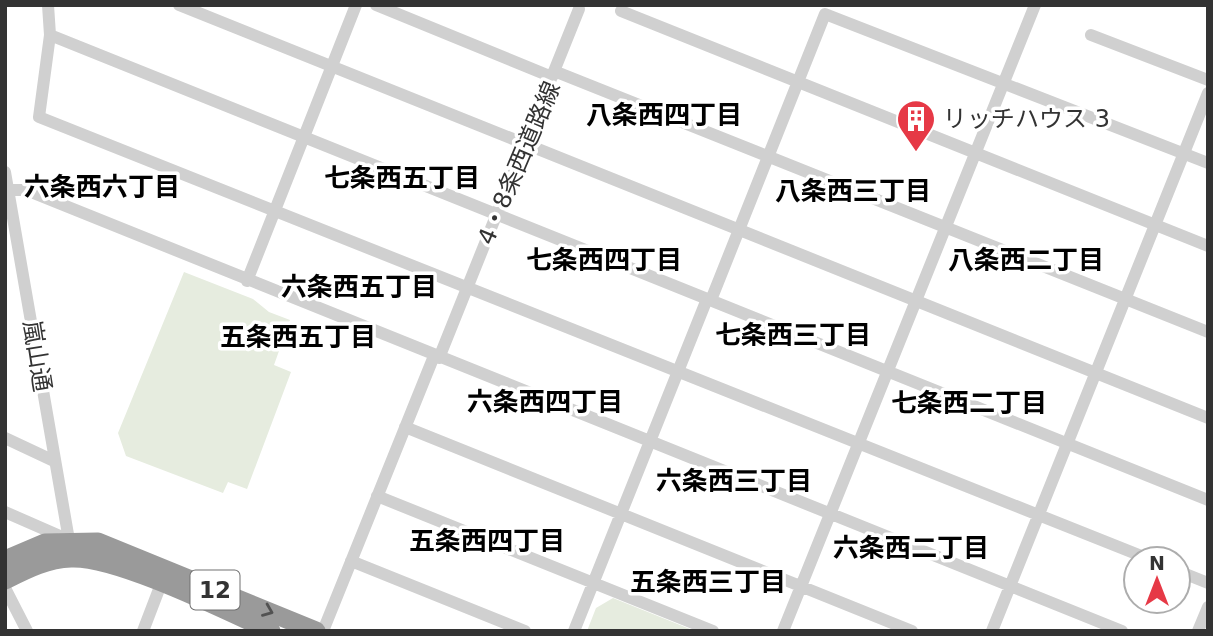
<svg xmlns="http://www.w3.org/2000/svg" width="1213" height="636" font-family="'DejaVu Sans','Noto Sans JP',sans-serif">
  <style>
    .green { fill: #e6ecdf }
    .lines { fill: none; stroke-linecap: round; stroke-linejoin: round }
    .minor { stroke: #d0d0d0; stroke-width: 12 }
    .highway { stroke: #9a9a9a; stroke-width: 19 }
    .oneway { stroke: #525252 }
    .labels { text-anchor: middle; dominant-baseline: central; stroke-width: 7; stroke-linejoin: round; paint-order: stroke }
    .shield { fill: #fff; stroke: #707070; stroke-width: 2 }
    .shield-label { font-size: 23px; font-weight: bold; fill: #333 }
    .poi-label { font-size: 24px; fill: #333; stroke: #fff; text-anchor: start }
    .street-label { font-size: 24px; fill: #333; stroke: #fff }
    .neighbourhood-label { font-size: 26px; font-weight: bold; fill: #000; stroke: #fff }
  </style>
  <rect width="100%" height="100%" fill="#fff"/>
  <path class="green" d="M184,272L253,299L269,312L290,320L274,365L291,372L247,489L228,482L223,493L126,456L118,433Z
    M613,598L695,631H587L596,608Z"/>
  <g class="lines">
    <path class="minor" d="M48,5L50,35L39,117L1149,559
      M179,5L1208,418
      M376,5L552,77
      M621,11L1208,246
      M50,35L1208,500
      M1091,35L1208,80
      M554,71L1208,332
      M5,172L69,540
      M5,190H26L1122,631
      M247,281L356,5
      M711,300L825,14L1208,163
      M439,358L579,9
      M405,427L912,631
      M5,438L54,461
      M377,496L713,631
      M5,512L69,540
      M351,561L525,631
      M1178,571L1208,583
      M5,588L27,631
      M143,631L161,584
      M323,631L434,356
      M574,631L707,299
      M783,631L1035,5
      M992,631L1208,93
      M1198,631L1208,607"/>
    <path class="highway" d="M5,560L45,543L98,542L316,631
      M5,580C27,569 46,559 71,558C117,556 225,610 271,631"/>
  </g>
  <defs><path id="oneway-chevron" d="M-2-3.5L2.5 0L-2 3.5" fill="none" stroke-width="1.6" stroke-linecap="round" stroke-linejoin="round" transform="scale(1.75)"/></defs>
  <use class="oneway" href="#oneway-chevron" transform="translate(268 611) rotate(22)"/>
  <defs>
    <symbol id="building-pin" viewBox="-11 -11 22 30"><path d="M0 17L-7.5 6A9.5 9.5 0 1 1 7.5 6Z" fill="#e63946" stroke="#fff"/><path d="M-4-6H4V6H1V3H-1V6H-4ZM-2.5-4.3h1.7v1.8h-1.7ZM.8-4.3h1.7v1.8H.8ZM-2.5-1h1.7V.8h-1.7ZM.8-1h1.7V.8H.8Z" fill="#fff"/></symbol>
  </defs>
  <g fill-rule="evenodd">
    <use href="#building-pin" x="894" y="97" width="44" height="60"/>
  </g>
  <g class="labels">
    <rect class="shield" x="190.5" y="570.5" width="49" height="39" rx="5"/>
    <g class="shield-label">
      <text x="215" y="590">12</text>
    </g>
    <g class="poi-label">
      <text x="943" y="119">リッチハウス 3</text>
    </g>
    <g class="street-label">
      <text transform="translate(519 163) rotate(-67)">4・8条西道路線</text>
      <text transform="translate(37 356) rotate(81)">嵐山通</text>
    </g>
    <g class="neighbourhood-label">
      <text x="664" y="115">八条西四丁目</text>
      <text x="402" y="178">七条西五丁目</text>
      <text x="102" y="187">六条西六丁目</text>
      <text x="853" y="191">八条西三丁目</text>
      <text x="604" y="260">七条西四丁目</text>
      <text x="1026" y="260">八条西二丁目</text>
      <text x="359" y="287">六条西五丁目</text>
      <text x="793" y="335">七条西三丁目</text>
      <text x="298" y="337">五条西五丁目</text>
      <text x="545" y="402">六条西四丁目</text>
      <text x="969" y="403">七条西二丁目</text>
      <text x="734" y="481">六条西三丁目</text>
      <text x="487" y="541">五条西四丁目</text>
      <text x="911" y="548">六条西二丁目</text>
      <text x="708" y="582">五条西三丁目</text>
    </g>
  </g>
  <rect width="1213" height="636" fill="none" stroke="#333333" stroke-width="14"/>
  <g transform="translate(1157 580)"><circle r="33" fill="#ffffff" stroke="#adadad" stroke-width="2"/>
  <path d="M0-5L12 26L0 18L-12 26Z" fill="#e63946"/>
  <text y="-10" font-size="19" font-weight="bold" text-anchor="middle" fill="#333333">N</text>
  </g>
</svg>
